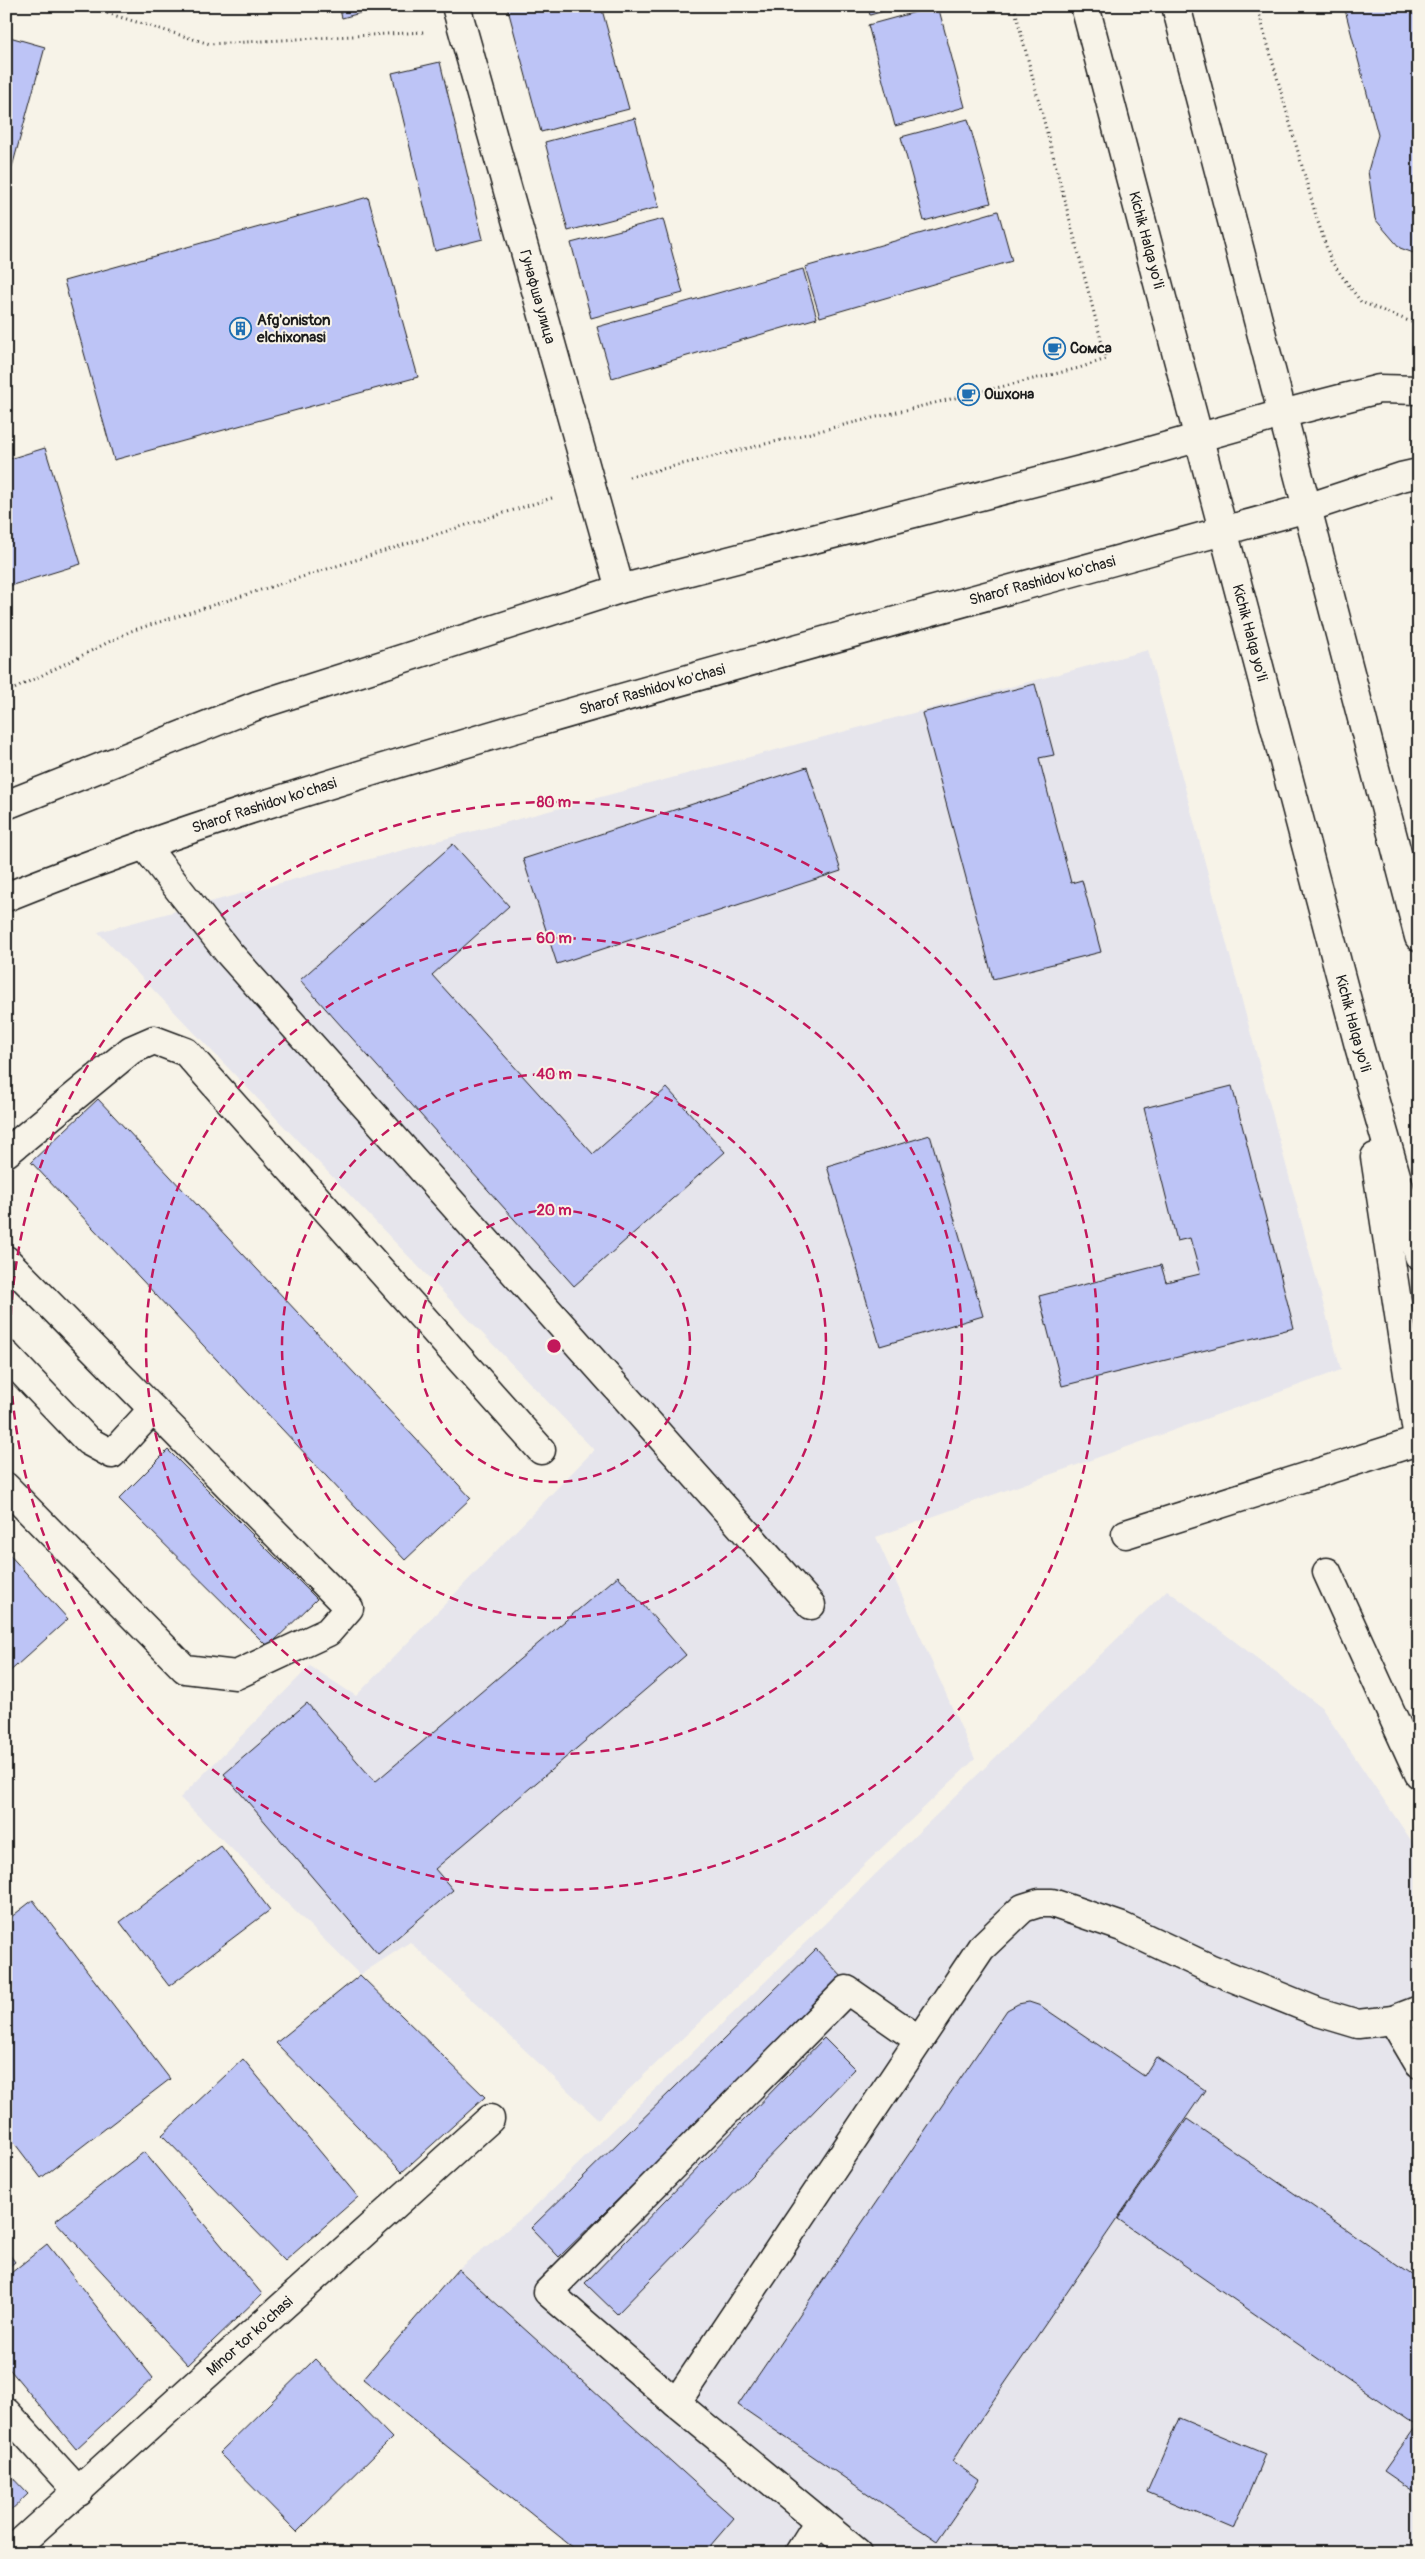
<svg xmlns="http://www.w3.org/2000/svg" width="1425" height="2559" font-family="Pangolin,sans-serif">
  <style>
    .built { fill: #e6e5ec }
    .building { fill: #bdc4f6; stroke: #1c1c1c }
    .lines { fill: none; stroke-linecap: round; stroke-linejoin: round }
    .minor-casing { stroke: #1c1c1c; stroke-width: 31 }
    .major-casing { stroke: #1c1c1c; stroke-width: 31 }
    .highway-casing { stroke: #1c1c1c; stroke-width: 31 }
    .path { stroke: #1c1c1c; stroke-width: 3; stroke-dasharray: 1 4; stroke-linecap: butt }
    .minor { stroke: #f7f3e8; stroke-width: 28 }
    .major { stroke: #f7f3e8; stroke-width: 28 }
    .highway { stroke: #f7f3e8; stroke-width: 28 }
    .ring { fill: none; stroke: #c2185b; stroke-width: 2.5; stroke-dasharray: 9 6 }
    .labels { text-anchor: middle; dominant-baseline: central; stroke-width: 4; stroke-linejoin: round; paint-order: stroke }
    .street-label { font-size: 15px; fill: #1c1c1c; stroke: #f7f3e8 }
    .poi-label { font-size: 15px; font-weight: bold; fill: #1c1c1c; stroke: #f7f3e8; text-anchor: start }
    .centre { fill: #c2185b; stroke: #f7f3e8; stroke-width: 2.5 }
    .ring-label { font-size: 15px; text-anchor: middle; font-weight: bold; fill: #c2185b; stroke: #f7f3e8; stroke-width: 4; stroke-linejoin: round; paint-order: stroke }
  </style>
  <rect width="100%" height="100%" fill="#f7f3e8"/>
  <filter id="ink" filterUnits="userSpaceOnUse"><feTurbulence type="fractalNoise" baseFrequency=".02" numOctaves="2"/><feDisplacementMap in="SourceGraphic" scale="10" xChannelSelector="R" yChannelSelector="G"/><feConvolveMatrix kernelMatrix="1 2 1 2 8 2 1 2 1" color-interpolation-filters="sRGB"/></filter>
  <g filter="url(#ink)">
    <path class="built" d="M1148,650L1341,1370L876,1537L975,1759L598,2119L410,1942L360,1975L180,1798L310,1666L356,1696L594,1450L98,932Z
      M1167,1590L1321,1707L1419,1852V2553H704L734,2518L458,2269L529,2212Z"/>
    <path class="building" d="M339,6H386L342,18Z
      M507,6H601L629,109L541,132Z
      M867,6H902L870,15Z
      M938,6L965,107L895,126L868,25Z
      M1344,6H1419V255L1400,248L1375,219L1368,171L1378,135Z
      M6,36L45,47L6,189Z
      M440,62L483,239L435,251L392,73Z
      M635,118L659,207L568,231L545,142Z
      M968,119L991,203L924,221L901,137Z
      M368,197L418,377L114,460L64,281Z
      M998,211L1012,261L820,317L805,267Z
      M663,219L683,293L591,318L571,243Z
      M803,269L817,318L612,378L597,327Z
      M45,448L81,564L6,587V460Z
      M1035,684L1054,755L1039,758L1071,883L1082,880L1101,952L993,979L922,713Z
      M807,767L841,871L557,964L523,859Z
      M453,844L509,906L432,975L593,1154L667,1088L725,1152L574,1286L300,980Z
      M1232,1086L1294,1328L1062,1386L1039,1296L1161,1265L1166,1282L1200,1274L1190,1238L1177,1241L1144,1108Z
      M98,1099L471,1498L405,1560L31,1162Z
      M930,1135L983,1316L880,1346L827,1166Z
      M168,1450L317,1599L268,1647L119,1499Z
      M6,1551L68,1619L6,1675Z
      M618,1576L686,1655L435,1869L453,1890L378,1954L224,1774L307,1703L375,1782Z
      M221,1846L270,1910L169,1986L120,1922Z
      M33,1900L170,2079L41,2178L6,2132V1921Z
      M816,1949L844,1979L559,2257L531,2228Z
      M360,1975L485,2097L402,2172L276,2043Z
      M1029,2002L1041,2006L1144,2076L1156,2057L1205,2090L952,2461L979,2480L937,2541L738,2405L1007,2010L1018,2004Z
      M824,2038L855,2069L617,2314L585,2283Z
      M243,2059L358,2197L285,2261L162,2135Z
      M1187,2119L1419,2280V2495L1384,2471L1416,2426L1118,2219Z
      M144,2152L262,2294L188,2365L55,2221Z
      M47,2244L153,2378L76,2449L6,2365V2277Z
      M6,2250L15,2262L6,2269Z
      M458,2269L734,2518L704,2553H580L363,2379Z
      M315,2359L392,2438L297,2532L219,2453Z
      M1179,2418L1265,2454L1234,2529L1147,2492Z
      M6,2471L28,2494L6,2515Z"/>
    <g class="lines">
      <defs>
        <g id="minor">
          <path id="s1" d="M456,6L620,589"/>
          <path d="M1282,414L1379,389L1419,390"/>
          <path d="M1307,508L1401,477L1419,473"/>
          <path d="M144,845L228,952L811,1605"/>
          <path d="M6,1153L131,1050L154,1040L186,1052L541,1450"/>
          <path d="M6,1260L349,1608L328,1632L236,1675L185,1669L6,1487"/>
          <path d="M6,1355L88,1441L112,1454L153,1409"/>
          <path d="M1126,1534L1418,1441"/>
          <path d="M1327,1572L1419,1774"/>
          <path d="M1393,2020L1419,2064"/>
          <path d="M676,2403L548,2292L847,1990L919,2040"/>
          <path d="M6,2412L79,2492"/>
          <path id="s2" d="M9,2553L490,2119"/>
          <path d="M799,2553L819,2521"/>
          <path d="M858,2553L676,2403L981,1948L1023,1908L1039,1903H1052L1122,1927L1209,1968L1318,2012L1358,2024L1393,2020L1419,2010"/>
        </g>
        <g id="major">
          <path d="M6,805L258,705L620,589L1104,464L1282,414"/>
          <path id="s3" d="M6,897C178,828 354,776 531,724C789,649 1048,579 1307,508"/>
        </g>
        <g id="highway">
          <path id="s4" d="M1085,6L1359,1046L1419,1256"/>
          <path d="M1176,6L1419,937"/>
          <path d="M1375,1157L1419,1446"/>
        </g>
      </defs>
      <use href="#minor" class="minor-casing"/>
      <use href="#major" class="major-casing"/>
      <use href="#highway" class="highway-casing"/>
      <path class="path" d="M83,6L210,44L424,32
        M1257,6L1316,216L1331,261L1361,302L1419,325
        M629,477L1079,368L1106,359L1014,6
        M6,693L131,631L555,497"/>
      <use href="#minor" class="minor"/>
      <use href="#major" class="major"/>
      <use href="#highway" class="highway"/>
    </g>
  </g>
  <g class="ring">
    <circle cx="554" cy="1346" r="136"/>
    <circle cx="554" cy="1346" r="272"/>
    <circle cx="554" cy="1346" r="408"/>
    <circle cx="554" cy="1346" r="544"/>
  </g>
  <defs>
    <symbol id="building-ring" viewBox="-11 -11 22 22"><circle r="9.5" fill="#f7f3e8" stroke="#1f6fb2" stroke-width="1.5"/><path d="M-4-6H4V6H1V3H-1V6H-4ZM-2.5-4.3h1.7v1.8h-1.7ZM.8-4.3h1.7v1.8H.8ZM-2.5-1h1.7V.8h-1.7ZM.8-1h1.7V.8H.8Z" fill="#1f6fb2"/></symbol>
    <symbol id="cafe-ring" viewBox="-11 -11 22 22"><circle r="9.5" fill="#f7f3e8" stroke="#1f6fb2" stroke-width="1.5"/><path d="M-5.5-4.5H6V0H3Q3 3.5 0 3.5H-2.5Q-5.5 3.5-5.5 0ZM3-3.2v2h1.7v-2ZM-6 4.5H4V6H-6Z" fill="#1f6fb2"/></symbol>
  </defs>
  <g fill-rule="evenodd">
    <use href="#building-ring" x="228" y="316" width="25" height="25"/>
    <use href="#cafe-ring" x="1042" y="336" width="25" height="25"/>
    <use href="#cafe-ring" x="956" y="382" width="25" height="25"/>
  </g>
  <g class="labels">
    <g class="street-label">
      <text stroke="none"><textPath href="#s4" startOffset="242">Kichik Halqa yo'li</textPath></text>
      <text stroke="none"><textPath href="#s1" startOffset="302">Гунафша улица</textPath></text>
      <text stroke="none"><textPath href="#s3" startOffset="1084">Sharof Rashidov ko'chasi</textPath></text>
      <text stroke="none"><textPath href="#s4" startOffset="648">Kichik Halqa yo'li</textPath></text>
      <text stroke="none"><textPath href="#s3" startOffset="679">Sharof Rashidov ko'chasi</textPath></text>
      <text stroke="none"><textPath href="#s3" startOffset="274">Sharof Rashidov ko'chasi</textPath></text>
      <text stroke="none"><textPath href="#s4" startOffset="1052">Kichik Halqa yo'li</textPath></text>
      <text stroke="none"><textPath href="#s2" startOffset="324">Minor tor ko'chasi</textPath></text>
    </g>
    <g class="poi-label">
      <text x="257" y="320">Afg'oniston<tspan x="257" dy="17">elchixonasi</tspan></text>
      <text x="1070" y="348">Сомса</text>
      <text x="984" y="394">Ошхона</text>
    </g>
  </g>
  <circle cx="554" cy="1346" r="8" class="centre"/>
  <g class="ring-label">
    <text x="554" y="807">80 m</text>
    <text x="554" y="943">60 m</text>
    <text x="554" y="1079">40 m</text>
    <text x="554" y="1215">20 m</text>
  </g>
  <rect width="1425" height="2559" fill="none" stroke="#f7f3e8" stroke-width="25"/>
  <rect x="12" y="12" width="1400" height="2534" fill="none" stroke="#1c1c1c" stroke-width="2" filter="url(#ink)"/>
</svg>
